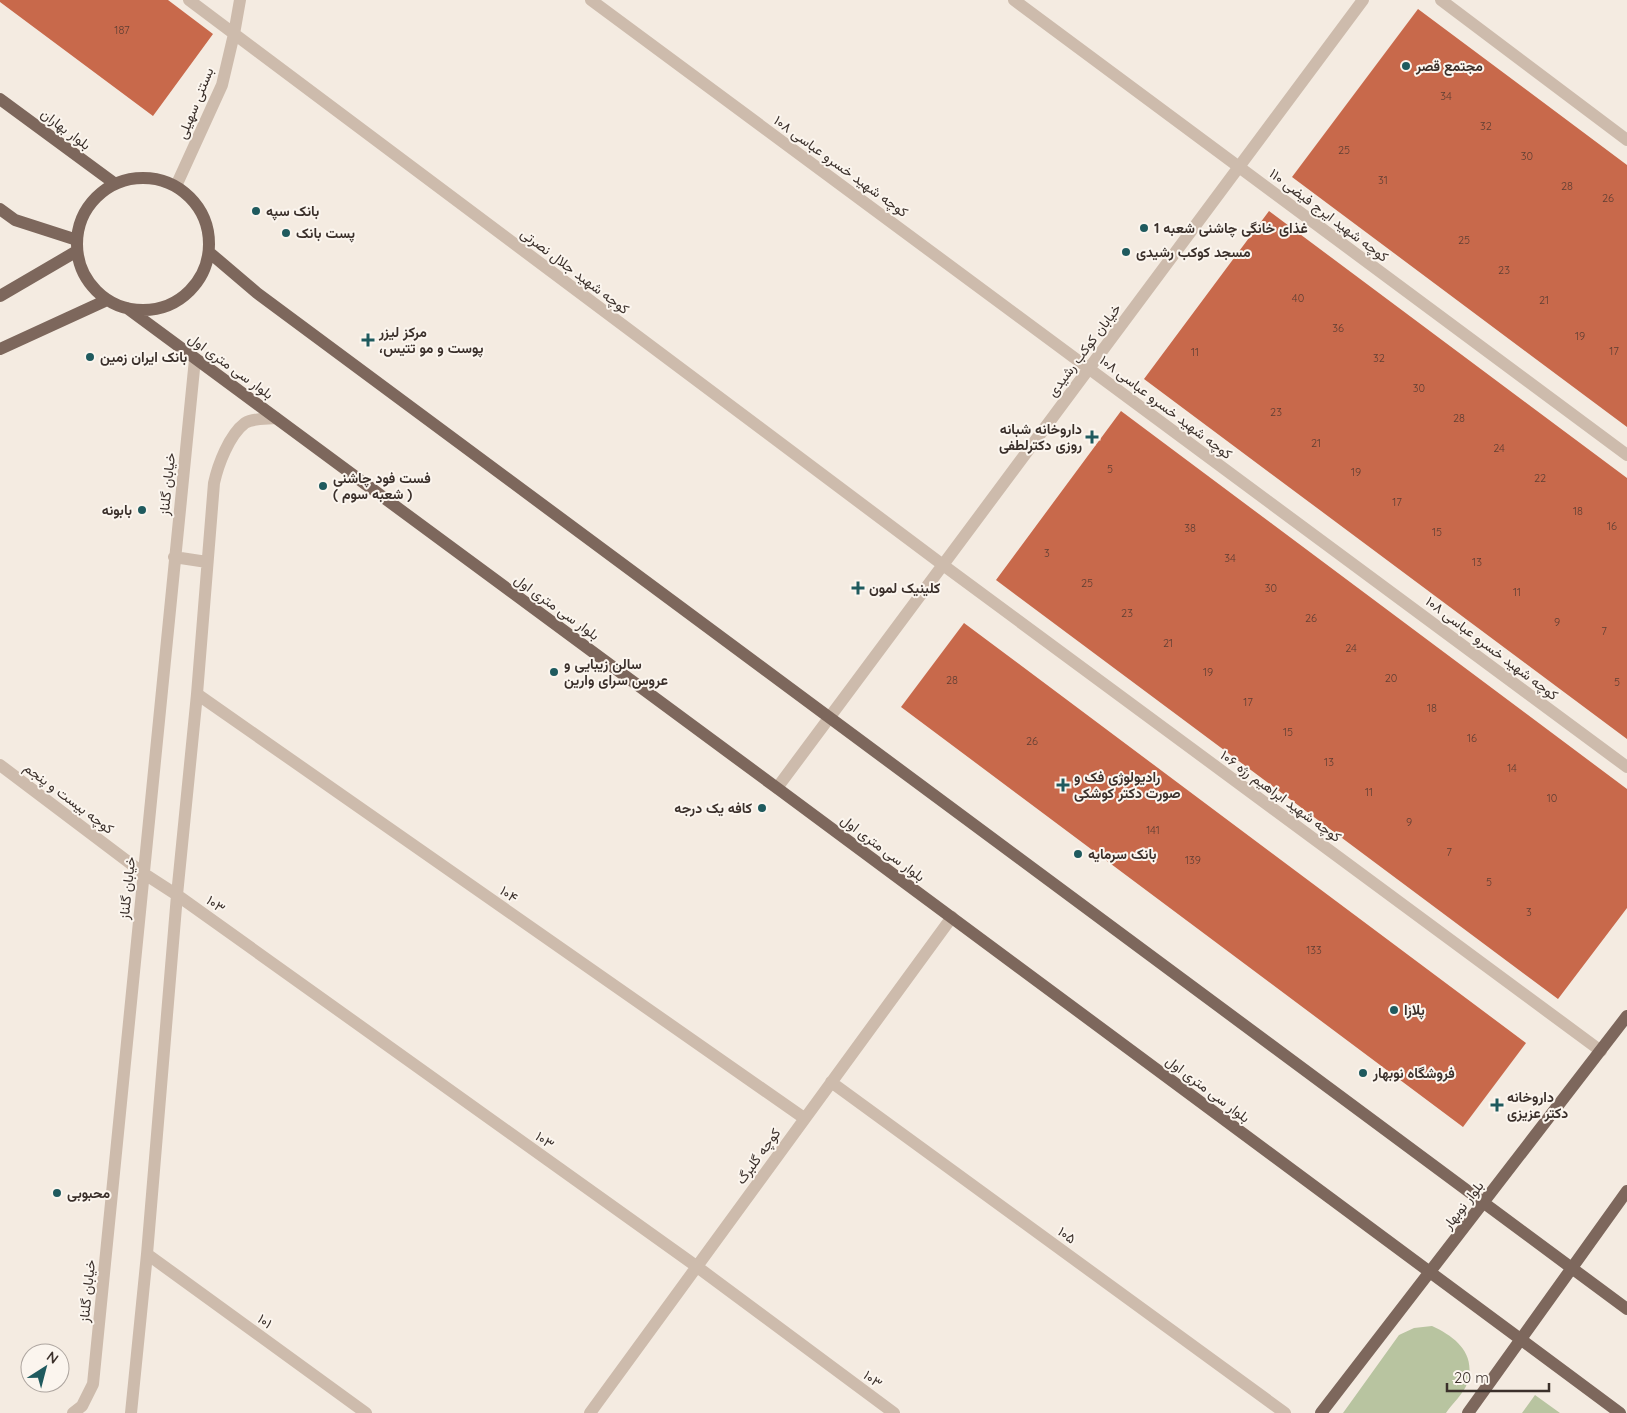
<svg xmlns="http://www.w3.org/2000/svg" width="1627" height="1413" viewBox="0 0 1627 1413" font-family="Quicksand,Vazirmatn,sans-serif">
<rect width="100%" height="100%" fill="#f4ebe1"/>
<path fill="#b8c4a0" d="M1432 1326C1456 1337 1477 1354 1467 1384 1463 1394 1452 1404 1446 1413H1343L1399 1335 1414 1328Z
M1535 1395 1560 1413H1522Z"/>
<path fill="#c8694b" d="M0 0H168L213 34 153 116 0 2Z
M1418 9 1627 165V427L1292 177Z
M1269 211 1627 478V739L1144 379Z
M1121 411 1627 789V908L1558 999 996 580Z
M964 623 1526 1043 1463 1127 901 707Z"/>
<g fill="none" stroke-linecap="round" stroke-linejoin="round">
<path stroke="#cdbbac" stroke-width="12" d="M189 0 943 565 1601 1051
M591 0 1627 767
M1014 0 1627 455
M1441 0 1627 140
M176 186 222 85 234 34 240 0
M174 557 207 562
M197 694 804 1118
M0 765 143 873 177 895 696 1266 894 1413
M777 788 1363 0
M831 1082 1285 1413
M147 1254 366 1413
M73 1413 82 1406 93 1384 195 359
M131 1413 147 1254 177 895 197 694 214 483C218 465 229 435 245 423 253 418 267 419 276 418
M590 1413 952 917"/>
<path stroke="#7d675c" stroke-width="12" d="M0 99 114 183
M77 244a66 66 0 1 1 132 0a66 66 0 1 1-132 0Z
M0 209 15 220 77 240
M210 253 257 293 1627 1309
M0 296 77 251
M127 308 777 788 1620 1413
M0 349 107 300
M1321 1413 1627 1016
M1468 1413 1627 1191"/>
</g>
<g fill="#1f5a5e" stroke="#fbf5ee" stroke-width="2">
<circle cx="1406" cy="66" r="5"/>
<circle cx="256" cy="211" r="5"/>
<circle cx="1144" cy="228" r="5"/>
<circle cx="286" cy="233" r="5"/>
<circle cx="1126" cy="252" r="5"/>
<path d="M365.5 332.5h5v5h5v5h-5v5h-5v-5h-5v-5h5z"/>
<circle cx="90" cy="357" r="5"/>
<path d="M1089.5 429.5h5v5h5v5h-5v5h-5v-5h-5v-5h5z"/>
<circle cx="323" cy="486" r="5"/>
<circle cx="142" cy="510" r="5"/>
<path d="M855.5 580.5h5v5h5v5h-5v5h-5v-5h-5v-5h5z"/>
<circle cx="554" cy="672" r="5"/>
<path d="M1060.5 777.5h5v5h5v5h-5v5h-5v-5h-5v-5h5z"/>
<circle cx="762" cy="808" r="5"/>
<circle cx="1078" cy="854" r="5"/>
<circle cx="1394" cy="1010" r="5"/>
<circle cx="1363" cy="1073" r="5"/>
<path d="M1494.5 1097.5h5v5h5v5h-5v5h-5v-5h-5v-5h5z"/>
<circle cx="57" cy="1193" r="5"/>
</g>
<g text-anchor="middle" stroke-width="4" stroke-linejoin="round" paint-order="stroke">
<g font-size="11" fill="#5e3e33">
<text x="122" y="34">187</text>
<text x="1446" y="100">34</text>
<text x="1486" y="130">32</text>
<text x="1344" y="154">25</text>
<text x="1527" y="160">30</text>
<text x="1383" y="184">31</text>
<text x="1567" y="190">28</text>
<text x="1608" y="202">26</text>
<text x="1464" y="244">25</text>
<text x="1504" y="274">23</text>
<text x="1298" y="302">40</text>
<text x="1544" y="304">21</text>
<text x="1338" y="332">36</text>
<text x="1580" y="340">19</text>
<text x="1614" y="355">17</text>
<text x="1195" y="356">11</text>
<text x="1379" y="362">32</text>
<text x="1419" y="392">30</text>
<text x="1276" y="416">23</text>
<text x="1459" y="422">28</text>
<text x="1316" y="447">21</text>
<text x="1499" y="452">24</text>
<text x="1110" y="473">5</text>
<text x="1356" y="476">19</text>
<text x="1540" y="482">22</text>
<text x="1397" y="506">17</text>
<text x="1578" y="515">18</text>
<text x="1612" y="530">16</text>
<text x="1190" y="532">38</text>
<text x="1437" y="536">15</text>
<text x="1047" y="557">3</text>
<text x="1230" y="562">34</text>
<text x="1477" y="566">13</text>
<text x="1087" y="587">25</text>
<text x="1271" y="592">30</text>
<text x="1517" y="596">11</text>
<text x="1127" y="617">23</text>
<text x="1311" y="622">26</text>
<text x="1557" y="626">9</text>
<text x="1604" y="635">7</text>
<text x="1168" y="647">21</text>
<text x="1351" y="652">24</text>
<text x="1208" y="676">19</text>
<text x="1391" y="682">20</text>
<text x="952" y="684">28</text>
<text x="1617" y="686">5</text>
<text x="1248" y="706">17</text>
<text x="1432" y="712">18</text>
<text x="1288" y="736">15</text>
<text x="1472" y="742">16</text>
<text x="1032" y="745">26</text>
<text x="1329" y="766">13</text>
<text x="1512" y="772">14</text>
<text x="1369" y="796">11</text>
<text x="1552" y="802">10</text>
<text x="1409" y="826">9</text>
<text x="1153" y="834">141</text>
<text x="1449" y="856">7</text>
<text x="1193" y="864">139</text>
<text x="1489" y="886">5</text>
<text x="1529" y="916">3</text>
<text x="1314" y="954">133</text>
</g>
<g font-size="14" font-weight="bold" fill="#3b302b" stroke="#fbf5ee" text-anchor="start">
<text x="1416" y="71">مجتمع قصر</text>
<text x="266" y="216">بانک سپه</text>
<text x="1154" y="233">غذای خانگی چاشنی شعبه 1</text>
<text x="296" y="238">پست بانک</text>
<text x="1136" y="257">مسجد کوکب رشیدی</text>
<text x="379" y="337">مرکز لیزر<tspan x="379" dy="16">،پوست و مو تتیس</tspan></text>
<text x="100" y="362">بانک ایران زمین</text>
<text x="1082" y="434" text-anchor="end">داروخانه شبانه<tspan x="1082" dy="16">روزی دکترلطفی</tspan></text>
<text x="333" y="483">فست فود چاشنی<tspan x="333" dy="16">( شعبه سوم )</tspan></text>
<text x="132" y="515" text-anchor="end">بابونه</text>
<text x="869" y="593">کلینیک لمون</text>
<text x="564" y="669">سالن زیبایی‌ و<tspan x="564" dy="16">عروس سرای وارین</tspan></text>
<text x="1074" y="782">رادیولوژی فک و<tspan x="1074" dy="16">صورت دکتر کوشکی</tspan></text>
<text x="752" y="813" text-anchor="end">کافه یک درجه</text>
<text x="1088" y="859">بانک سرمایه</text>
<text x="1404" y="1015">پلازا</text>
<text x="1373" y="1078">فروشگاه نوبهار</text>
<text x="1507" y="1102">داروخانه<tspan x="1507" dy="16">دکتر عزیزی</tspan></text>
<text x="67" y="1198">محبوبی</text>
</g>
<g font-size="14" fill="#3b302b" stroke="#fbf5ee">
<text transform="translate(195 103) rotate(-68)" y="5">بستنی سهیلی</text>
<text transform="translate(66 129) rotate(37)" y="5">بلوار بهاران</text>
<text transform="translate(841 166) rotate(36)" y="5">کوچه شهید خسرو عباسی ۱۰۸</text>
<text transform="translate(1329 215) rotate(37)" y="5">کوچه شهید ایرج فیضی ۱۱۰</text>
<text transform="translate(575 271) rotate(37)" y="5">کوچه شهید جلال نصرتی</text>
<text transform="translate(1084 350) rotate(-53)" y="5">خیابان کوکب رشیدی</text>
<text transform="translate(231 366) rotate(36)" y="5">بلوار سی متری اول</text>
<text transform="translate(1166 407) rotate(37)" y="5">کوچه شهید خسرو عباسی ۱۰۸</text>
<text transform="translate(167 484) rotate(-84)" y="5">خیابان گلناز</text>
<text transform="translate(557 607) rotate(36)" y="5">بلوار سی متری اول</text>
<text transform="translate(1492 648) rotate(37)" y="5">کوچه شهید خسرو عباسی ۱۰۸</text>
<text transform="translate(1281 796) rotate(36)" y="5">کوچه شهید ابراهیم رژه ۱۰۶</text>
<text transform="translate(69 798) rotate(37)" y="5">کوچه بیست و پنجم</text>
<text transform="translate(883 848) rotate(37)" y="5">بلوار سی متری اول</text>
<text transform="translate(127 888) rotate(-84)" y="5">خیابان گلناز</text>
<text transform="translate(509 894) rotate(35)" y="5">۱۰۴</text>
<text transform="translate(216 904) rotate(36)" y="5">۱۰۳</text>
<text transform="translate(1208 1089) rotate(37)" y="5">بلوار سی متری اول</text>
<text transform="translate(545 1140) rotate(36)" y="5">۱۰۳</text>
<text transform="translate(758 1156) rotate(-54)" y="5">کوچه گلبرگ</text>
<text transform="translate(1463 1205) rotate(-52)" y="5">بلوار نوبهار</text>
<text transform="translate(1067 1235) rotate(36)" y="5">۱۰۵</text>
<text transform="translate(87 1291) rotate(-84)" y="5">خیابان گلناز</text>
<text transform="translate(265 1321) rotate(36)" y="5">۱۰۱</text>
<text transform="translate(873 1379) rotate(37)" y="5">۱۰۳</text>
</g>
</g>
<g transform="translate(45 1368) rotate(36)"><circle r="24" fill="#fbf5ee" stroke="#aea6a0"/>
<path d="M0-4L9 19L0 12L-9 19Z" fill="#1f5a5e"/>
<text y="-8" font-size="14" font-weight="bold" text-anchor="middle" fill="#3b302b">N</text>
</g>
<path d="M1447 1383v8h102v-8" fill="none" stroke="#3b302b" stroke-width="2.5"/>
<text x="1454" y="1383" font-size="15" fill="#3b302b" stroke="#fbf5ee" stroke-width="4" paint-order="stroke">20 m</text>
</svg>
